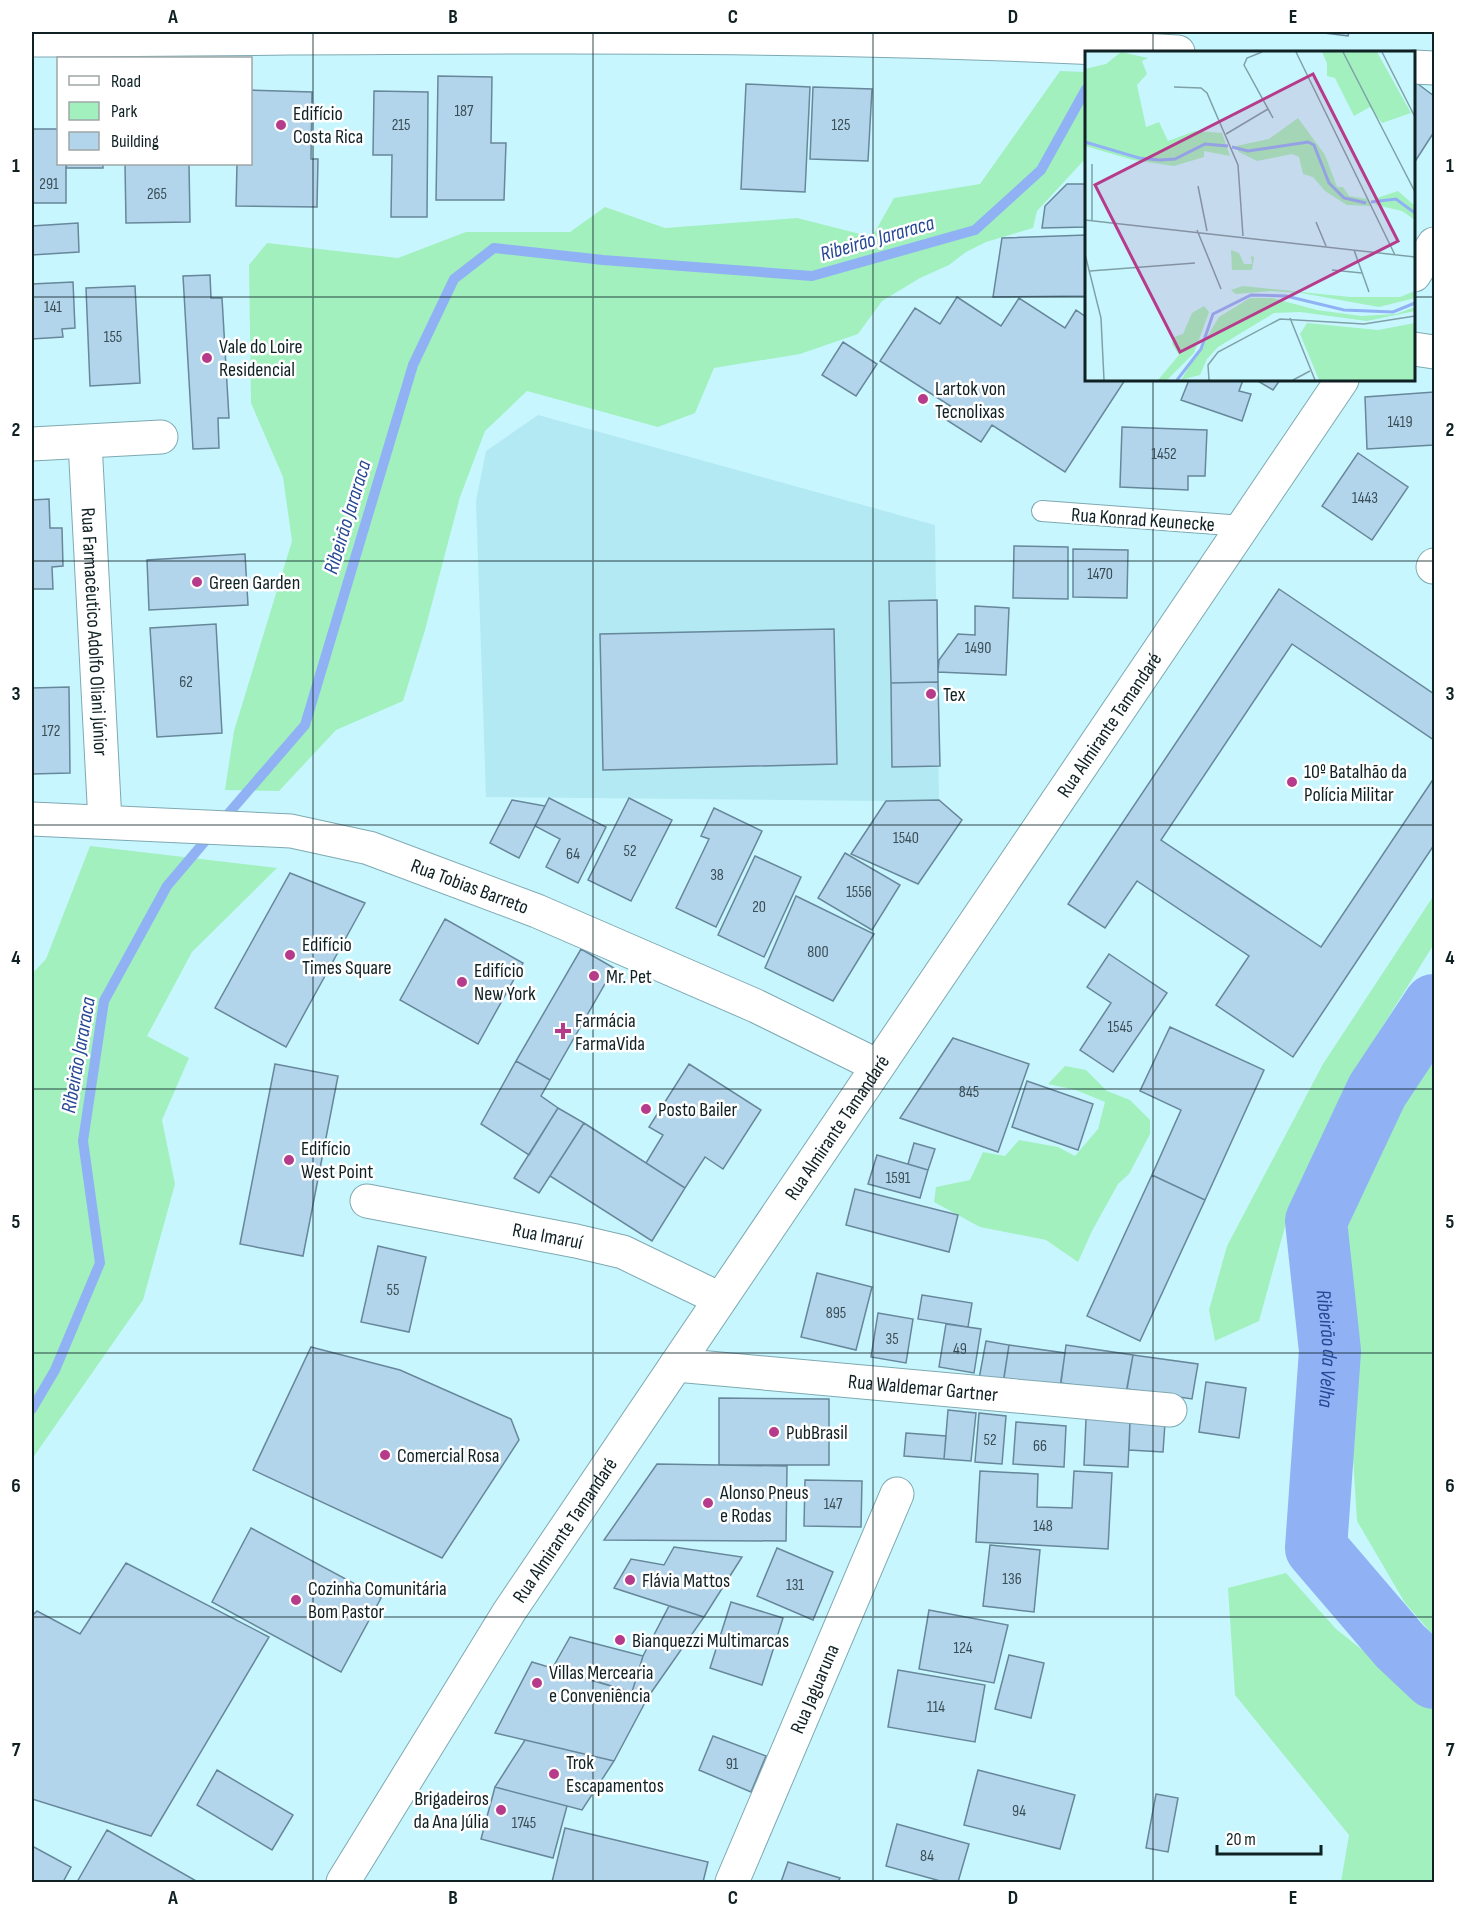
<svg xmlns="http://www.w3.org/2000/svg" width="1466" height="1914" viewBox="0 0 1466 1914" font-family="'Sofia Sans Condensed',sans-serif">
<rect width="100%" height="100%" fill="#c8f6fe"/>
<path fill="#b2e9f3" d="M538 415 935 525 939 800 886 801 486 797 476 501 486 451Z"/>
<path fill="#a1f0be" d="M1060 71 1086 72V158L1037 211 1033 228 986 242 966 252 949 265 920 278 882 301 858 334 800 354 714 368 695 413 658 427 527 391 485 431 460 497 425 630 403 701 336 730 279 791 225 790 234 731 292 541 283 477 251 403 249 265 267 243 398 258 466 232H570L605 207 665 228 797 218 872 237 894 198 980 184Z
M90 846 277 868 192 952 147 1036 189 1058 162 1120 175 1184 143 1300 32 1459V974L46 959Z
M1434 895V944L1361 1061 1289 1212 1259 1321 1215 1341 1209 1310 1227 1246 1323 1064Z
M1434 1063V1636L1405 1603 1357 1521 1339 1234 1411 1084Z
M1065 1066 1086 1070 1107 1091 1130 1100 1150 1120V1134L1129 1174 1118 1184 1092 1231 1078 1262 1046 1240 980 1227 934 1202 936 1187 970 1180 983 1152 1005 1156 1019 1140 1058 1147 1075 1156 1098 1129 1105 1102 1076 1090 1048 1084Z
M1286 1573 1336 1629 1434 1707V1882H1341L1349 1835 1235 1695 1228 1588Z"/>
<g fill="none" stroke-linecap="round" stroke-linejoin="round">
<path stroke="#90b2f5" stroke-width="10" d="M222 821 305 725 413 365 454 279 494 248 603 260 812 276 975 230 1041 170 1086 89
M32 1409 55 1370 100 1263 83 1141 104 1001 167 886 212 833"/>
<path stroke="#90b2f5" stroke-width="62" id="s1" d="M1434 1005 1377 1091 1316 1221 1330 1351 1316 1548 1400 1646 1434 1678"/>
</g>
<path fill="#b3d5eb" stroke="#67879b" stroke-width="1.5" d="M1316 32H1349L1348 36Z
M438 76 492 77 491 143H506L504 200H436Z
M1414 81 1434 96V132L1416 160 1414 159Z
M746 84 810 87 805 192 741 189Z
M813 87 872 89 868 161 810 159Z
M250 90 312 92 311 159H318L317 207 236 206 237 164H250Z
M374 91 428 92 427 217H391L392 155H373Z
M32 129H58V164H66V203H32Z
M67 164H103V168H66Z
M125 164H189L190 222 126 223Z
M1067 184H1086V227L1042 228 1045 206Z
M78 223 79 252 32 255V226Z
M1086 235V296L993 297 1002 238Z
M210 275 211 298H222L229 418H218L219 448 193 449 183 276Z
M73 282 75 328 62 329 63 337 32 339V284Z
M135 286 140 383 90 386 86 288Z
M957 297 1001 326 1019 298 1065 328 1076 310 1086 317V380H1125L1065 472 992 425 981 442 945 419 952 407 880 361 915 308 940 324Z
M843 342 877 364 856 396 822 375Z
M1189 380H1243L1239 391 1251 394 1242 421 1181 400Z
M1256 380H1280L1273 390Z
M1434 392V445L1367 449 1365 397Z
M1122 427 1207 430 1205 476H1188V490L1120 487Z
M1358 453 1408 487 1372 540 1322 506Z
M49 499 50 528H62L63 566 52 567 53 589H32V500Z
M1014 546 1068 547V599L1013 598Z
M1073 549 1128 550 1127 598 1073 597Z
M245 554 248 605 149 610 147 560Z
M1279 589 1434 694V740L1292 644 1161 840 1321 947 1434 778V845L1293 1057 1216 1005 1249 956 1137 881 1105 928 1068 904Z
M937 600 938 682 891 683 889 601Z
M975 606 1009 608 1006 675 938 672 939 660 958 634 975 635Z
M216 624 222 733 157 737 150 628Z
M834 629 837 764 603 770 600 634Z
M938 682 940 766 892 767 891 683Z
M69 687 70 773 32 774V688Z
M549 798 606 827 578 883 546 867 560 839 535 826Z
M629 798 672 820 631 901 588 880Z
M512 800 545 806 519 858 490 843Z
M939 800 962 820 918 884 851 854 886 801Z
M714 808 762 831 716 927 676 908 709 839 701 836Z
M845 853 900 885 872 930 818 898Z
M755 856 801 877 764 957 718 935Z
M290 873 365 903 286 1047 215 1008Z
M796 896 874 934 833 1001 765 968Z
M445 919 523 963 478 1044 400 1000Z
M581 949 614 968 550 1080 516 1061Z
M1109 954 1167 993 1113 1072 1080 1050 1111 1003 1087 987Z
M1170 1027 1264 1070 1205 1200 1152 1175 1181 1110 1140 1091Z
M953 1038 1029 1064 998 1152 900 1118Z
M516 1061 550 1080 541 1096 558 1108 529 1155 481 1124Z
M275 1064 338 1076 303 1256 240 1244Z
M689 1064 761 1110 723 1169 705 1157 685 1188 646 1163 663 1135 649 1127Z
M1027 1081 1093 1104 1078 1150 1012 1127Z
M558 1108 584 1123 539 1193 514 1178Z
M584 1123 685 1188 652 1241 550 1176Z
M914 1143 935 1149 928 1170 908 1164Z
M877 1155 928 1170 920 1198 868 1184Z
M1152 1175 1205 1200 1140 1341 1087 1316Z
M855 1189 958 1215 949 1252 846 1225Z
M378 1246 426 1257 409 1332 361 1322Z
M817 1273 872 1287 856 1350 801 1337Z
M922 1295 972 1303 968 1327 918 1319Z
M878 1313 913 1319 906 1363 871 1357Z
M946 1324 981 1329 974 1373 939 1367Z
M986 1341 1009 1345 1003 1383 979 1379Z
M1009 1345 1065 1353 1060 1387 1004 1378Z
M1066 1345 1133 1355 1126 1393 1061 1383Z
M311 1347 400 1370 511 1419 519 1440 442 1558 253 1470Z
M1133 1355 1198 1364 1192 1399 1127 1389Z
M1206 1382 1246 1388 1239 1438 1199 1432Z
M719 1398 829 1399V1465H719Z
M948 1410 976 1413 971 1461 944 1459Z
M979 1413 1006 1416 1002 1464 975 1462Z
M1086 1419 1130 1421 1128 1467 1084 1465Z
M1130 1421 1165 1423 1163 1452 1129 1450Z
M1016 1422 1066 1426 1064 1467 1013 1464Z
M906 1433 946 1436 944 1459 904 1456Z
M657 1464 787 1466 786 1541 604 1540Z
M980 1471 1038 1474 1037 1507 1072 1508 1074 1471 1112 1473 1108 1549 976 1542Z
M805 1480 862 1481 861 1527 804 1526Z
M251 1528 381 1598 341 1672 212 1602Z
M990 1545 1040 1550 1034 1612 983 1606Z
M674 1547 742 1557 704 1617 614 1588 631 1559 664 1565Z
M777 1548 833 1572 813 1620 757 1596Z
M126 1563 269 1637 151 1836 32 1799V1616L37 1611 80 1634Z
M731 1602 783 1618 762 1685 710 1668Z
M669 1606 704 1617 648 1697 632 1692 643 1656Z
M929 1610 1008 1625 994 1683 919 1669Z
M570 1637 643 1656 632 1692 552 1669Z
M1009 1655 1044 1663 1031 1718 995 1709Z
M532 1662 648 1697 614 1761 495 1733Z
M898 1670 985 1685 975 1742 888 1727Z
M713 1736 766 1756 751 1792 699 1770Z
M525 1740 614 1761 582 1810 495 1787Z
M217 1770 293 1815 272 1850 197 1805Z
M978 1770 1075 1795 1060 1849 964 1825Z
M495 1787 567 1806 553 1858 481 1839Z
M1156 1794 1178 1798 1168 1852 1146 1848Z
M897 1824 969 1844 958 1882H944L886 1866Z
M565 1828 708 1862 703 1882H552Z
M107 1830 198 1882H77Z
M32 1846 71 1867 63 1882H32Z
M788 1862 840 1878 838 1882H781Z"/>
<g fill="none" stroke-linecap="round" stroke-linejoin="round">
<defs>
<path id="lane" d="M1042 511 1243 526"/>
<g id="street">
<path d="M32 40C414 38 796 30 1178 52"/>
<path d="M1414 67 1434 68"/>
<path d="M1414 349 1434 352"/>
<path id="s2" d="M85 442 105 822"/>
<path d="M32 444 161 437"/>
<path d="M1433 567 1434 565"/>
<path id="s3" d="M32 819 291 831 369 848 537 911 756 1006 878 1066"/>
<path id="s4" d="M367 1201 576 1241 623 1252 720 1299"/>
<path id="s5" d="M676 1365 1170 1410"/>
<path id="s6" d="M732 1882 897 1494"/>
</g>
<g id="secondary">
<path d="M1414 275 1434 244"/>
<path id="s7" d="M343 1882 509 1612 1342 380"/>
</g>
</defs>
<use href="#lane" stroke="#7ea9b1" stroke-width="22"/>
<use href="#street" stroke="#7ea9b1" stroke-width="35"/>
<use href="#secondary" stroke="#7ea9b1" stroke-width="35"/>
<use href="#lane" stroke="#fff" stroke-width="20"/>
<use href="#street" stroke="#fff" stroke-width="33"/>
<use href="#secondary" stroke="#fff" stroke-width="33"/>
</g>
<path fill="none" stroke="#102124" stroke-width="1.5" stroke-opacity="0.55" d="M313 32V1882M593 32V1882M873 32V1882M1153 32V52M32 297H1086M1414 297H1434M1153 380V1882M32 561H1434M32 825H1434M32 1089H1434M32 1353H1434M32 1617H1434"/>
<g fill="#b73b8b" stroke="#fff" stroke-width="2">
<circle cx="281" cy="125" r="6"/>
<circle cx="207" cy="358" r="6"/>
<circle cx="923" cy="399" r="6"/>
<circle cx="197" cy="582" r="6"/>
<circle cx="931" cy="694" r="6"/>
<circle cx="1292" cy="782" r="6"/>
<circle cx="290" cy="955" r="6"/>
<circle cx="594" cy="976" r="6"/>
<circle cx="462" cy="982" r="6"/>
<path d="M560 1022h6v6h6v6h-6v6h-6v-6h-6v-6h6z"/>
<circle cx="646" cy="1109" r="6"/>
<circle cx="289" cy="1160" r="6"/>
<circle cx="774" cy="1432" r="6"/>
<circle cx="385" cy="1455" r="6"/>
<circle cx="708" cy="1503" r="6"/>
<circle cx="630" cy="1580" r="6"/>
<circle cx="296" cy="1600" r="6"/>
<circle cx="620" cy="1640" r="6"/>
<circle cx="537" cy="1683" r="6"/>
<circle cx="554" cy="1774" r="6"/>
<circle cx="501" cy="1810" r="6"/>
</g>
<g text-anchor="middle" stroke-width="5" stroke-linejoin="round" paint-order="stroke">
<g font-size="16" fill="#394e56">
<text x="464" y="116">187</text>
<text x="401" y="130">215</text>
<text x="841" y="130">125</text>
<text x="49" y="189">291</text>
<text x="157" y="199">265</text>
<text x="53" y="312">141</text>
<text x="113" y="342">155</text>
<text x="1400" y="427">1419</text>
<text x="1164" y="459">1452</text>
<text x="1365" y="503">1443</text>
<text x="1100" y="579">1470</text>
<text x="978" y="653">1490</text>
<text x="186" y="687">62</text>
<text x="51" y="736">172</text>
<text x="906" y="843">1540</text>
<text x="630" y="856">52</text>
<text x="573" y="859">64</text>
<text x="717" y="880">38</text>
<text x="859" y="897">1556</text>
<text x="759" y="912">20</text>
<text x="818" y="957">800</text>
<text x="1120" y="1032">1545</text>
<text x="969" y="1097">845</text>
<text x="898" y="1183">1591</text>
<text x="393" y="1295">55</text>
<text x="836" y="1318">895</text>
<text x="892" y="1344">35</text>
<text x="960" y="1354">49</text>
<text x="990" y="1445">52</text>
<text x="1040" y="1451">66</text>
<text x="833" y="1509">147</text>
<text x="1043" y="1531">148</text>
<text x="1012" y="1584">136</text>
<text x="795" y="1590">131</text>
<text x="963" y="1653">124</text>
<text x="936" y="1712">114</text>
<text x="732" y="1769">91</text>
<text x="1019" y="1816">94</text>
<text x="524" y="1828">1745</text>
<text x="927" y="1861">84</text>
</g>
<g font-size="20" fill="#102124" stroke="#fff" text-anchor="start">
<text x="293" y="120">Edifício<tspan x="293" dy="23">Costa Rica</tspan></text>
<text x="219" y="353">Vale do Loire<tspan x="219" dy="23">Residencial</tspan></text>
<text x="935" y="395">Lartok von<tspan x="935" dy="23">Tecnolixas</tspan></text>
<text x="209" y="589">Green Garden</text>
<text x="943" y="701">Tex</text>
<text x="1304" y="778">10º Batalhão da<tspan x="1304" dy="23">Polícia Militar</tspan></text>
<text x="302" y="951">Edifício<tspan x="302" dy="23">Times Square</tspan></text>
<text x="474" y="977">Edifício<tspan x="474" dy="23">New York</tspan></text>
<text x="606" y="983">Mr. Pet</text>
<text x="575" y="1027">Farmácia<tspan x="575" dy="23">FarmaVida</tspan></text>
<text x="658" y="1116">Posto Bailer</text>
<text x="301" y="1155">Edifício<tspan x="301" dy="23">West Point</tspan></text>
<text x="786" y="1439">PubBrasil</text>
<text x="397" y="1462">Comercial Rosa</text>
<text x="720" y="1499">Alonso Pneus<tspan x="720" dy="23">e Rodas</tspan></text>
<text x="642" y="1587">Flávia Mattos</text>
<text x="308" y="1595">Cozinha Comunitária<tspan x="308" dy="23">Bom Pastor</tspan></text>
<text x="632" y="1647">Bianquezzi Multimarcas</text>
<text x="549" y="1679">Villas Mercearia<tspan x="549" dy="23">e Conveniência</tspan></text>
<text x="566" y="1769">Trok<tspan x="566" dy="23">Escapamentos</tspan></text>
<text x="489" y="1805" text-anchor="end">Brigadeiros<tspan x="489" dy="23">da Ana Júlia</tspan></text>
</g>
<g font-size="20" fill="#102124" stroke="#fff">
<text transform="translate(1143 519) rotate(4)" y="7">Rua Konrad Keunecke</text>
<text dy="7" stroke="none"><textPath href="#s2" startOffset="190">Rua Farmacêutico Adolfo Oliani Júnior</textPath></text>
<text dy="7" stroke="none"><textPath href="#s7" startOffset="1388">Rua Almirante Tamandaré</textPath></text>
<text dy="7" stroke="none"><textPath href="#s3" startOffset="447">Rua Tobias Barreto</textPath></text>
<text dy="7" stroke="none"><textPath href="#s7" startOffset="902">Rua Almirante Tamandaré</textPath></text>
<text dy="7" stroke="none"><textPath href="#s4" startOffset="184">Rua Imaruí</textPath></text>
<text dy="7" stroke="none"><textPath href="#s5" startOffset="248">Rua Waldemar Gartner</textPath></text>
<text dy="7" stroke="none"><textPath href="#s7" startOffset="416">Rua Almirante Tamandaré</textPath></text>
<text dy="7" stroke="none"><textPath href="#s6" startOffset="210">Rua Jaguaruna</textPath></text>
</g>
<g font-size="21" font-style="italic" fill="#264895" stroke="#fff">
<text transform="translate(877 238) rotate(-16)" y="7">Ribeirão Jararaca</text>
<text transform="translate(347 517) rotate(-73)" y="7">Ribeirão Jararaca</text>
<text transform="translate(78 1055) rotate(-80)" y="7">Ribeirão Jararaca</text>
<text dy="7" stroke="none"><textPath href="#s1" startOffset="375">Ribeirão da Velha</textPath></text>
</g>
</g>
<g transform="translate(1085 51)">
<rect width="330" height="330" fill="#c8f6fe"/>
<path d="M36 1 63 7 57 10 62 23 52 34 61 76 74 71 83 90 110 80 137 82 145 105 119 100V106L89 115 48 109 0 95V18L21 13ZM237 1H292L326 62 297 72 285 56 269 65 250 27 242 25V12ZM213 67 240 104 252 136H258L264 145 282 148 285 155 262 154 240 140 228 126 218 123 214 106 207 103 172 110 154 101 151 95 184 88ZM313 140 330 155V169L317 160 291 154 289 148ZM146 199 154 202 159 213H167L166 205 169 206 167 219H147ZM158 235 265 246H315L330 240V247L294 256 216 242 186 240 151 243 146 239ZM165 247H187L232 259 276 265 311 263 330 256V260L282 270 215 261 189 262 133 296 122 308 115 324 96 329 134 266ZM119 255 124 261 109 302 82 329H73L94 304 87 293 89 286 98 283 107 262ZM222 272 293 279 330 272V329H234L215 283Z" fill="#a1f0be"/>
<path fill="none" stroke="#90b2f5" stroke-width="3" d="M0 91 54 107 75 109 90 108 120 93 143 95M147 96 163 100 223 91 229 94 244 132 259 147 281 152M286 151 311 148 330 162M92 329 116 298 128 263 166 244 201 245 259 259 308 261 330 252"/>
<path fill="none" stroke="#7ea1a7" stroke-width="1.5" d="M177 1 162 7 159 14 188 67M211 1 310 204M258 1 330 141M297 1 330 66M89 36 116 37 122 42 153 114 158 185M141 83 183 58M113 135 122 180M0 169 330 206M7 170V113M231 171 241 195M112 179 136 238M269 199 284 241M0 203 16 267 19 329M247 219 277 222M5 220 110 212M205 267 230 329M124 329 123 314 133 301 195 268 279 273 330 265M208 329 225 320"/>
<path fill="#b73b8b" fill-opacity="0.15" stroke="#b73b8b" stroke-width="3" d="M228 23 313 190 95 301 10 134Z"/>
<rect width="330" height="330" fill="none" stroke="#102124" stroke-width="3"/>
</g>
<rect width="1466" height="1914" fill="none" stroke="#ffffff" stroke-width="66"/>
<rect x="57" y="57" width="195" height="108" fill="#ffffff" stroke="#9fa6a7" stroke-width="1.5"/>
<rect x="69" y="76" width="30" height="9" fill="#ffffff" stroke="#9fa6a7" stroke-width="1.5"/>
<text x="111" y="87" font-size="18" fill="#102124">Road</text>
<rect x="69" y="102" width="30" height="18" fill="#a1f0be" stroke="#9fa6a7" stroke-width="1.5"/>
<text x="111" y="117" font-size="18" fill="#102124">Park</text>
<rect x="69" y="132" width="30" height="18" fill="#b3d5eb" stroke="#9fa6a7" stroke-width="1.5"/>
<text x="111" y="147" font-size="18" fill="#102124">Building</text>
<path d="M1217 1845v9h104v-9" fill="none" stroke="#102124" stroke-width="3"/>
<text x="1226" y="1845" font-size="18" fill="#102124" stroke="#ffffff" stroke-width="4.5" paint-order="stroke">20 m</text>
<rect x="33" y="33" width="1400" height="1848" fill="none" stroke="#102124" stroke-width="2"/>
<g font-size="20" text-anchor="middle" font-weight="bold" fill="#102124">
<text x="173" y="23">A</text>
<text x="453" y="23">B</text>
<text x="733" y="23">C</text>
<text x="1013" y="23">D</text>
<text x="1293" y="23">E</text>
<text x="16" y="172">1</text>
<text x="1450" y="172">1</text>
<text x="16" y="436">2</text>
<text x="1450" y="436">2</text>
<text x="16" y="700">3</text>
<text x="1450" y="700">3</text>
<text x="16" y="964">4</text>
<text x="1450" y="964">4</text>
<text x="16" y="1228">5</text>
<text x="1450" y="1228">5</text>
<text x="16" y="1492">6</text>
<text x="1450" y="1492">6</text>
<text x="16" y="1756">7</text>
<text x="1450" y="1756">7</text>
<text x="173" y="1904">A</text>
<text x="453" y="1904">B</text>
<text x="733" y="1904">C</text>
<text x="1013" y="1904">D</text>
<text x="1293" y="1904">E</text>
</g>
</svg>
